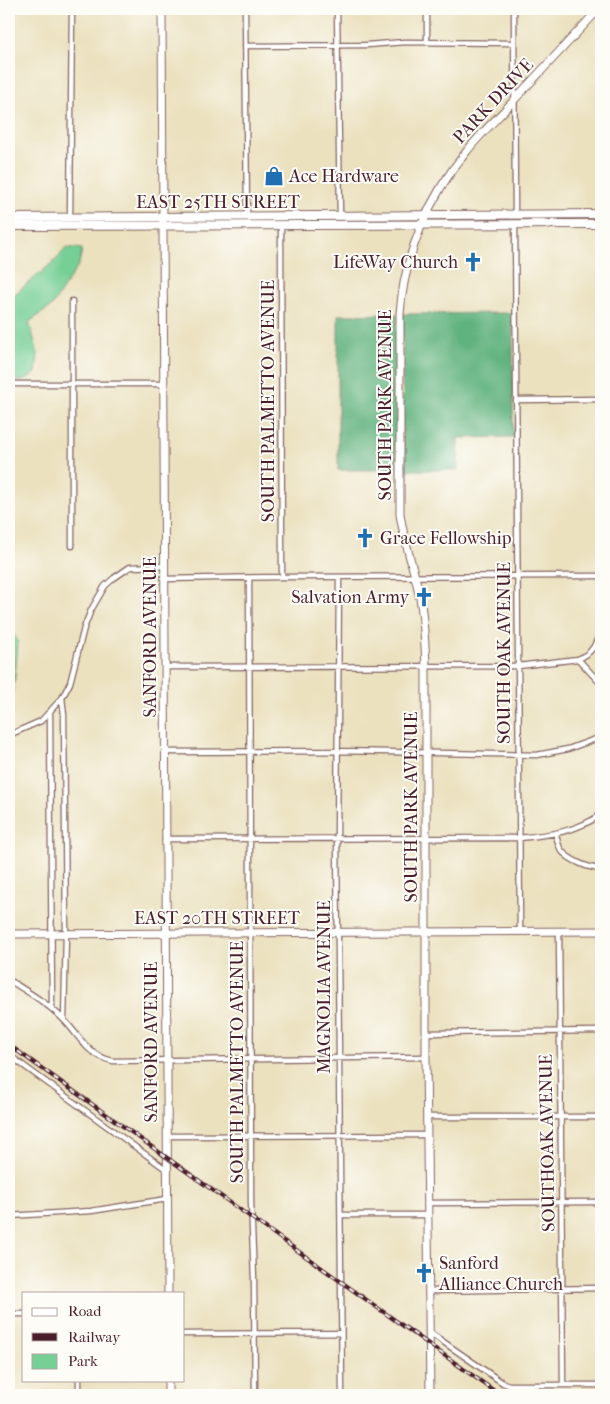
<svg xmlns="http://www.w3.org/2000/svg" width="610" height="1404" viewBox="0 0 610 1404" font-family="'IM FELL French Canon',serif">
<rect width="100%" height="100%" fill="#fdfcf7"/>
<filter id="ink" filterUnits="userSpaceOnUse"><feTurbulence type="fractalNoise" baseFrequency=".02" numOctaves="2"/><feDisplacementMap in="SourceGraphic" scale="10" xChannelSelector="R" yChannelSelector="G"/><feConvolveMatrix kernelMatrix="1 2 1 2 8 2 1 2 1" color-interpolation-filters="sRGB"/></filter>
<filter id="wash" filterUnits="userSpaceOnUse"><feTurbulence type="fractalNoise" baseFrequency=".0096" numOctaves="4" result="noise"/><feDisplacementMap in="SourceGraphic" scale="20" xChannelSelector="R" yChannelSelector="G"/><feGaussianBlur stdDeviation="1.12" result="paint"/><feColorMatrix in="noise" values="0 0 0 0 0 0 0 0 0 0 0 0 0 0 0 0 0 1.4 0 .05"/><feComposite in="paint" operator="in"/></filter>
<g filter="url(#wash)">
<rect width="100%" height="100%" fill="#ebe1bf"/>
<path fill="#76cf95" stroke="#607760" d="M66 247 82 249 79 264 52 306 29 322 38 353 36 373 23 381H13L12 383H9V299L57 259Z
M9 625 18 643 15 677 9 713Z"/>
<path fill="#60b27e" stroke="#556854" d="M513 313V437L458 438V470H402L403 314Z
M397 314 396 470H338V315Z"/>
</g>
<g filter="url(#ink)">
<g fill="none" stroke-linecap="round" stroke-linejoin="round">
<defs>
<path id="street" d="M245 9 247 217
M337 9 340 216
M427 9V42
M514 9 515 215
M245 46 367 45 405 42 514 43
M70 218 72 9
M515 224 520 931
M281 225 282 577
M15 384H164
M516 400 601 399
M72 546V301
M249 578 251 1201 254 1280 255 1395
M339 578 337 838 342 1395
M164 579 282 577 601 576
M578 659 601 684
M165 667 518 666 578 659C593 653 596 644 601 629
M62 698 64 715 66 934 64 1020
M50 712 52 1009
M9 735 41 721 62 698 70 683 84 628 91 610 105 586 114 578 130 567 164 566
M165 752 338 751 537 755 568 749 601 737
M556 834C557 840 558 845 561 850 570 861 588 868 601 869
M165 839 519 838C548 835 578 832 601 814
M559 931 563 1385
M9 980C28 992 47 1003 63 1019 81 1037 86 1055 113 1061L426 1057
M426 1033 601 1031
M9 1055 167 1170
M427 1117H601
M167 1136 427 1135
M428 1203 601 1202
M341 1215H428
M9 1216 91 1211 167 1199
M430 1291 601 1288
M9 1314H24
M429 1332 503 1383 509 1385H601
M184 1334 341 1333
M79 1380V1395
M521 1385V1395"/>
<path id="secondary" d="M162 9 168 1293
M9 934 601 931
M168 1380V1395
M430 1395 426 1057V666C425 641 424 617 419 593 413 566 404 541 400 514V314C404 255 429 196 467 151 482 132 500 116 516 98 544 68 571 39 599 9"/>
<path id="primary" d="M9 218 601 214
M9 226 601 224"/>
</defs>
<use href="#street" stroke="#82635f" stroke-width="7"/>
<use href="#secondary" stroke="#82635f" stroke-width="9"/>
<use href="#primary" stroke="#82635f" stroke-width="10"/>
<use href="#street" stroke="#fff" stroke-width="4.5"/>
<use href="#secondary" stroke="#fff" stroke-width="7"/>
<use href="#primary" stroke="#fff" stroke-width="8"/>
<defs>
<path id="rail" d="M9 1045 500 1395"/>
</defs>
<use href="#rail" stroke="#4a1f2b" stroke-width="4"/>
<use href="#rail" stroke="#fdfcf7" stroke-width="2" stroke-dasharray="5.5" stroke-linecap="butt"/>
</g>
</g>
<defs>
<symbol id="shop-bare" viewBox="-9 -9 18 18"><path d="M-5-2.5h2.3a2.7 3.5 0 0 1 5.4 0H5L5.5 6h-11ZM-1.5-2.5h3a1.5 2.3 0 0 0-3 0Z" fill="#1f6fb2" stroke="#fdfcf7" stroke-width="2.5" paint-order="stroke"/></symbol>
<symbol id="church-bare" viewBox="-9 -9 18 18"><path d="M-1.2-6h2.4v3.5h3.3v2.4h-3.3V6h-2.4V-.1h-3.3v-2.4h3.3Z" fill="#1f6fb2" stroke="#fdfcf7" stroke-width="2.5" paint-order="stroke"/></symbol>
</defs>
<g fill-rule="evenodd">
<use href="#shop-bare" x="260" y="162" width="28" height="28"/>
<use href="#church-bare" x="459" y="248" width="28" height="28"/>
<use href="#church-bare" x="351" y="524" width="28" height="28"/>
<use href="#church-bare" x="410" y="583" width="28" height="28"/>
<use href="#church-bare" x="410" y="1259" width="28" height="28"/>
</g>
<g text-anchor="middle" stroke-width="4" stroke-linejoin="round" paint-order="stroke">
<g font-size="18" fill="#4a1f2b" stroke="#fdfcf7">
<text transform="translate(493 101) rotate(-47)" y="6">PARK DRIVE</text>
<text x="218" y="208">EAST 25TH STREET</text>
<text transform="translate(268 401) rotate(-90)" y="6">SOUTH PALMETTO AVENUE</text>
<text transform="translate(385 405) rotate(-90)" y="6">SOUTH PARK AVENUE</text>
<text transform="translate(150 637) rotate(-90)" y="6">SANFORD AVENUE</text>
<text transform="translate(504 653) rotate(-90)" y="6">SOUTH OAK AVENUE</text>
<text transform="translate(411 807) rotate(-90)" y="6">SOUTH PARK AVENUE</text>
<text x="217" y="924">EAST 20TH STREET</text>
<text transform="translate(324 987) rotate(-90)" y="6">MAGNOLIA AVENUE</text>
<text transform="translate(151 1042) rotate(-90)" y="6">SANFORD AVENUE</text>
<text transform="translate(237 1062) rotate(-90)" y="6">SOUTH PALMETTO AVENUE</text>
<text transform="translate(547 1143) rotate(-91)" y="6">SOUTHOAK AVENUE</text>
</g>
<g font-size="18" fill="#4a1f2b" stroke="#fdfcf7" text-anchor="start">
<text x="289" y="182">Ace Hardware</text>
<text x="458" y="268" text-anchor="end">LifeWay Church</text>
<text x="380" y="544">Grace Fellowship</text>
<text x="409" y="603" text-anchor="end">Salvation Army</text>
<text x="439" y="1269">Sanford<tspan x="439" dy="21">Alliance Church</tspan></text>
</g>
</g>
<rect width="610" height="1404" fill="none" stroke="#fdfcf7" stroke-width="30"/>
<rect x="22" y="1292" width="162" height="90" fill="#fdfcf7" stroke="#b5a4a5"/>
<rect x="32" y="1308" width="25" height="8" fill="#ffffff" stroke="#b5a4a5"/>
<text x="68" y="1316" font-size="15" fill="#4a1f2b">Road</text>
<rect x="32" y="1333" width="25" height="8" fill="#4a1f2b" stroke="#b5a4a5"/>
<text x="68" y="1342" font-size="15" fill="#4a1f2b">Railway</text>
<rect x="32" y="1354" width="25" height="15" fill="#76cf95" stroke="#b5a4a5"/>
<text x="68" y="1366" font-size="15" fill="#4a1f2b">Park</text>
</svg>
